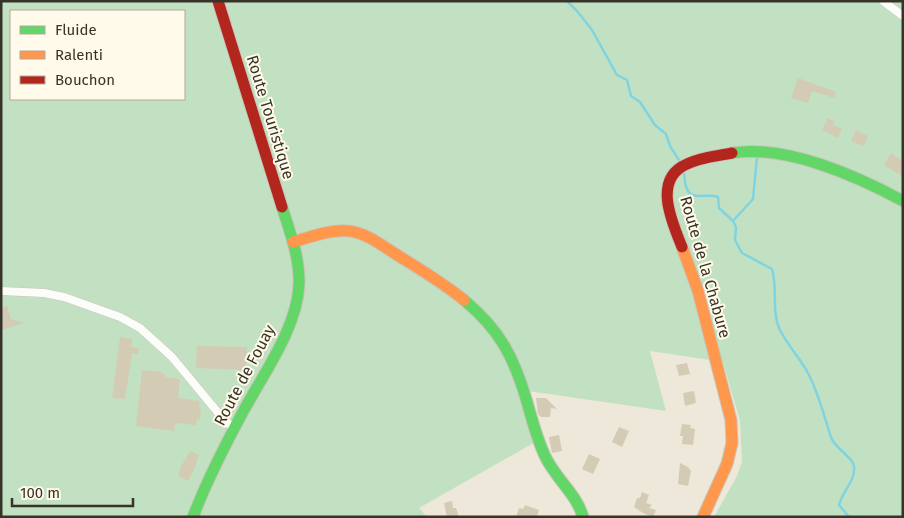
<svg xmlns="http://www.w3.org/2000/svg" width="904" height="518" viewBox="0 0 904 518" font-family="'Fira Sans',sans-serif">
<rect width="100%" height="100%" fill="#ede8d9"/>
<path fill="#c2e1c3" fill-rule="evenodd" d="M1 1H903V517H714L737 476 742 462 740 421 723 362 650 351 666 411 521 390 537 441 419 508 427 517H1ZM11 11H184V99H11Z"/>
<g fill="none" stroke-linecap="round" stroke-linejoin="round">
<path stroke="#81d3df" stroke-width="2.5" d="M567 1 577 11 592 30 617 75 627 80 631 96 640 102 655 125 666 134 670 146 679 160
M683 169C685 175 684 181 686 186 690 203 707 192 718 197L719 208 733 221 736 227 735 240 742 253 772 269C778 289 771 312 780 330 788 346 801 359 809 375 819 395 824 416 831 437 835 449 853 457 854 466 856 480 842 492 839 505L849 517
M733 221 753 199 757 157"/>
</g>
<path fill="#d3cbb4" d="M798 78 836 92 834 98 812 91 808 103 791 98Z
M828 118 835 122 833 125 842 129 838 138 822 130Z
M856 130 868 136 864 146 851 141Z
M891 153 903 161V177L884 165Z
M7 306 11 319 24 323 2 330 1 308Z
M120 337 132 339 131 347 139 348 138 354H132L125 399 112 398Z
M197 346 247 347 246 370 196 368Z
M687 363 690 374 679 376 676 365Z
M142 370 162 372 161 374H165V377L180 379 178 398 200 401 199 407 201 408 200 420 197 419 196 425 175 423 174 431 136 426Z
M694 391 696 403 685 406 683 393Z
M536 398H546L557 409 551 408 550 417H541L538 414Z
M682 424 691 425 690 428 695 429 693 445 682 444 683 436H680Z
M619 427 629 431 622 447 612 442Z
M559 435 562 451 552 453 549 437Z
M190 451 199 455 196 462 197 463 188 481 178 476 181 469 180 468Z
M589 454 600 459 593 474 582 469Z
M680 463 688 467 691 471 688 486 678 484Z
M642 492 649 495 646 503 652 505 649 508 656 510 653 517 643 513 634 507 637 498H640Z
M452 501 453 508H456L459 517H447L444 503Z
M525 505 539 510 537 517H516L519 508 523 509Z"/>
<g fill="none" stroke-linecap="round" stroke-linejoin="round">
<defs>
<path id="street" d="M883 1 903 16
M1 291 44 293 64 297 120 317 140 328 172 357 225 421 234 428"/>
<path id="fast" d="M732 153C785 144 857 176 903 201
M464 300C500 330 514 357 527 402 532 420 537 439 545 456 555 478 576 493 583 517
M193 517C207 480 225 445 244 410 264 373 297 328 299 285 300 258 290 232 282 207"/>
<path id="slow" d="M293 242C311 237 330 229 349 231 366 233 380 244 394 253 418 268 442 282 464 300
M682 247 698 291 731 420 732 443 727 464 703 517"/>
<path id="jam" d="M218 1 282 207
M682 247C672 222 652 179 687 164 701 157 718 156 732 153"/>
</defs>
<use href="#street" stroke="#cac5ba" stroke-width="9"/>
<use href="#fast" stroke="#cac5ba" stroke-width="13"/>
<use href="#slow" stroke="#cac5ba" stroke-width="13"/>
<use href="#jam" stroke="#cac5ba" stroke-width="13"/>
<use href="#street" stroke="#fcfcf9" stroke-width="8"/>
<use href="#fast" stroke="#63d668" stroke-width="11"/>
<use href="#slow" stroke="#ff974d" stroke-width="11"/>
<use href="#jam" stroke="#b3261e" stroke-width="11"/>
</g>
<g text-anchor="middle" stroke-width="4" stroke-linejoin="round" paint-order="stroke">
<g font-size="16" fill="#373329" stroke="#fffae9">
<text transform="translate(271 117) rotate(73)" y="6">Route Touristique</text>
<text transform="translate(706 267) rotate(74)" y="6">Route de la Chabure</text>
<text transform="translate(244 375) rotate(-62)" y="6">Route de Fouay</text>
</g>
</g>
<rect width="904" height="518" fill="none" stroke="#373329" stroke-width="5"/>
<rect x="10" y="10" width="175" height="90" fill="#fffae9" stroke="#afaa9c"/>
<rect x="20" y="26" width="25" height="8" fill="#63d668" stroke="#afaa9c"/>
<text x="55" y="35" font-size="15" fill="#373329">Fluide</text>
<rect x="20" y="51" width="25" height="8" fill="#ff974d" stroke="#afaa9c"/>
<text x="55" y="60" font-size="15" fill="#373329">Ralenti</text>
<rect x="20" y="76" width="25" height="8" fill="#b3261e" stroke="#afaa9c"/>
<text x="55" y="85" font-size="15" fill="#373329">Bouchon</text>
<path d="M12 498v8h121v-8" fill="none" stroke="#373329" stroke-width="2.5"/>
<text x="20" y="498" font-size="15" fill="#373329" stroke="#fffae9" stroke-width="4" paint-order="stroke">100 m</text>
</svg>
